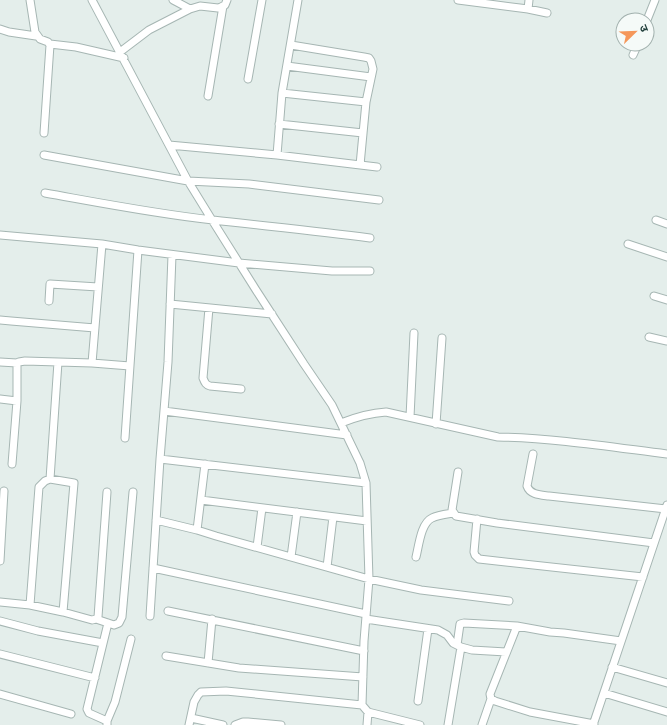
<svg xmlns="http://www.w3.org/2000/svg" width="667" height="725" viewBox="0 0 667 725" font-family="'Alegreya Sans','Noto Sans Devanagari',sans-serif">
<rect width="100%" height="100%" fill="#e4eeeb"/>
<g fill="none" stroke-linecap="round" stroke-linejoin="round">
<defs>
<path id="street" d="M30 0 35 32 40 39 48 42 50 45 44 133
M92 0 188 181 212 220 256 290 304 364 332 405 360 463 366 483 369 579 364 641 362 705 368 712 367 725
M173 0 190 9 200 6 218 8 221 7 225 5 227 0
M458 0 528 9 547 13
M528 9 529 0
M647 20 655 0
M0 29 9 32 36 36
M50 44 76 47 124 58
M291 45 364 57 369 58 371 61 373 69 366 102 360 165
M120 52 149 30 190 9
M633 55 638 44
M287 66 371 77
M248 79 262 0
M282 93 366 102
M208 96 223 6
M279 124 363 133
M169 145 277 155 377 167
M44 155 188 181 249 184 379 200
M277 155 282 93 298 0
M45 193C101 203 157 214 213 220 265 226 318 231 370 238
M656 220 667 224
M0 235 102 244 138 250 239 263 332 271H370
M628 244 667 257
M654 296 667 300
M49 301 50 284 98 287
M170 304 272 314
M209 308 203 378C205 383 206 385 210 386L241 389
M0 320 11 321 95 328
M649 337 667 341
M0 362 17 363
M58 362 50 479 74 483 63 612
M92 363 102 244
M0 399 17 401
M164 411 347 435
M410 417 414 333
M341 423C356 417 370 413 386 412L498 437C554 438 611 447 667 454
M436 424 442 338
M125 438 138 250
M533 454 527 486C530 495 541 495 549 496L666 509
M160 459 366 483
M12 464 17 401V363L19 362 25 361 92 363 130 366
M458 472 452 510 456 516 497 523 654 543
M201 500 367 521
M477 519 474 552 475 555 479 559 643 577
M156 520 197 530 216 536 369 579 421 590 509 601
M197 530 205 464
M257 547 262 508
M291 557 297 512
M416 557C419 545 421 523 432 518 438 515 447 514 453 513
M0 561 4 491
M327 567 333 517
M153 568 366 614
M0 602 30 605 63 612 92 620 96 619 98 617 107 492
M30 605 39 487 45 481 50 479
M168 611 364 651
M150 616 160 459 168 362 172 255
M96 619 114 625 119 623 122 617 133 492
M366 619 438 630 447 635 453 643 461 647 472 650 506 652
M0 621 38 631 103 643
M517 626 490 694 491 699 495 701 530 712 594 724
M457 645 460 624 464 623 517 626 550 632 564 633 621 641
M0 654 95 678
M166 656 239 668 363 677
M208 663 212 619
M612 667 667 683
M604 693 667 712
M0 694 71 714
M418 701 428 629
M368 712 420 725
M191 718 223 725
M107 721 115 702 131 639
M107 725V721L89 713 87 709 108 623
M189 725 194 702 198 695 201 692 226 691 362 705
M235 725 243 722H248L281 725
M448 725 461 647
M482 725 491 699
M593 725 667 505"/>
</defs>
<use href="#street" stroke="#a6b6b3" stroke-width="9"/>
<use href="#street" stroke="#fff" stroke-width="7"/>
</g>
<g transform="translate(635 32) rotate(67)"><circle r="19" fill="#f5faf8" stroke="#a1b0ad"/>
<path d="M0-3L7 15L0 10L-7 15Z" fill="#f5975a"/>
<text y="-6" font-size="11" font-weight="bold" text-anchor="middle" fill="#22403c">उ</text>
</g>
</svg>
